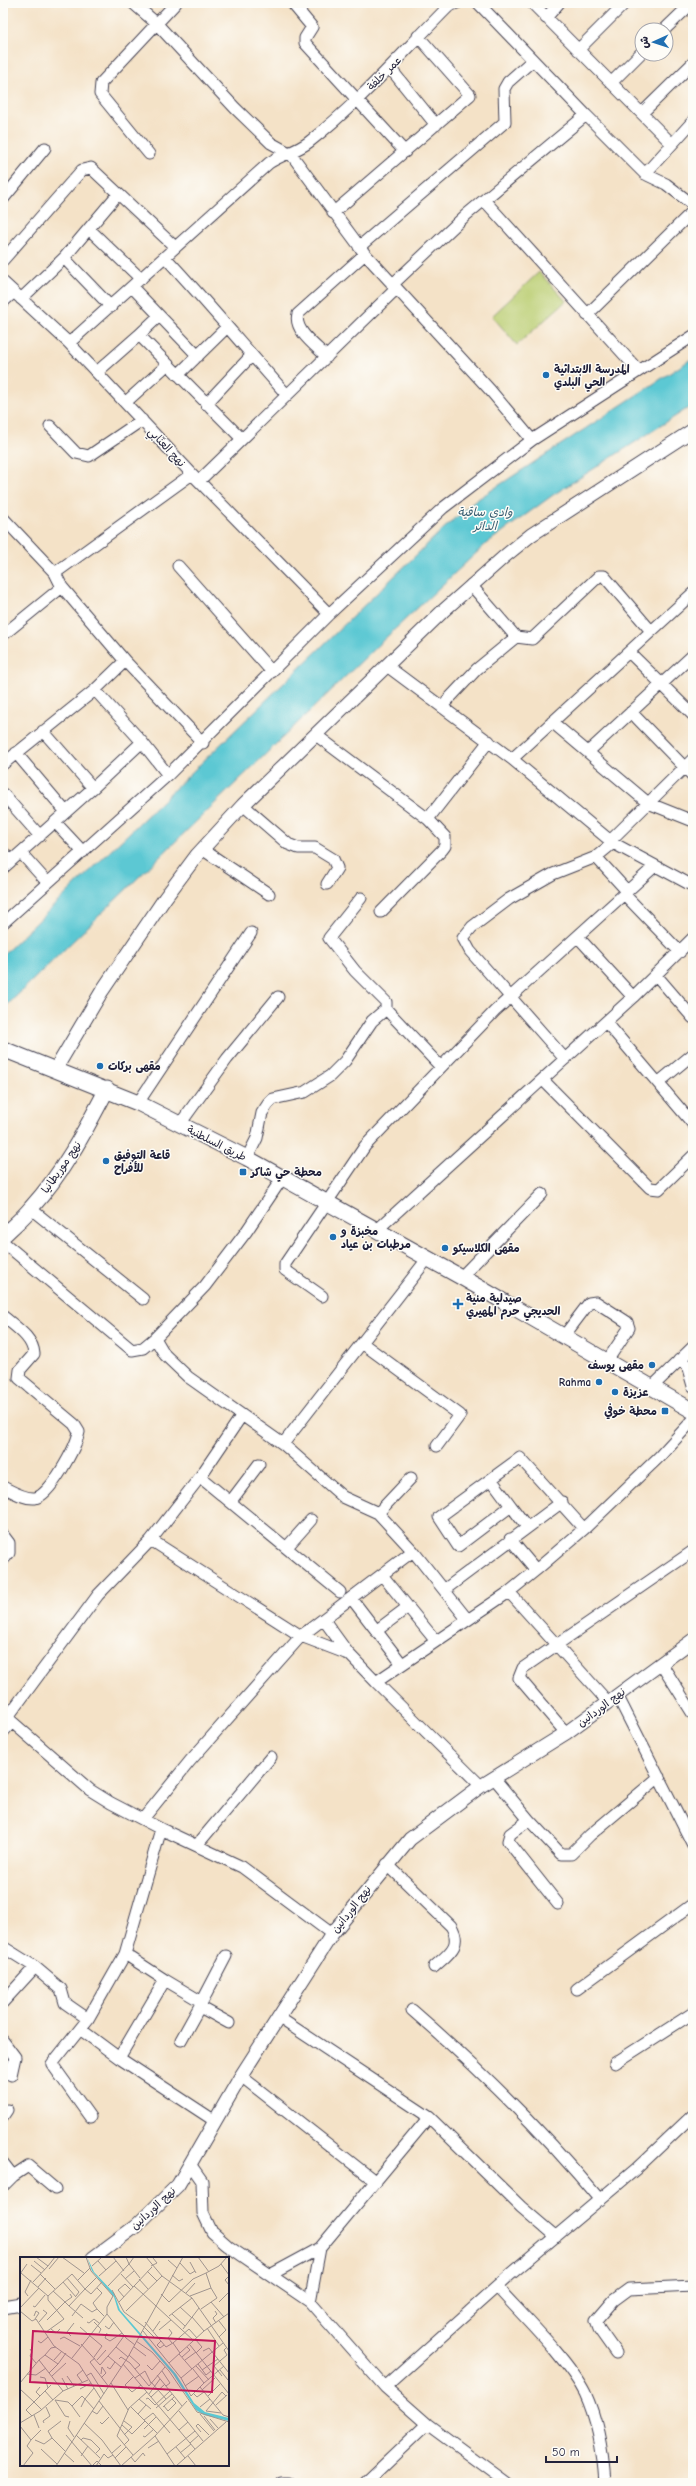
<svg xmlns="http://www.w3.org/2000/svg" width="696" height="2486" viewBox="0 0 696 2486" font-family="'Comic Neue','Playpen Sans Arabic',sans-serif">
<rect width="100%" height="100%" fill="#fdfcf7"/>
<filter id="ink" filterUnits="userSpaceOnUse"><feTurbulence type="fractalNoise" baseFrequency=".025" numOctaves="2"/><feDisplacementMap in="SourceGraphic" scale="8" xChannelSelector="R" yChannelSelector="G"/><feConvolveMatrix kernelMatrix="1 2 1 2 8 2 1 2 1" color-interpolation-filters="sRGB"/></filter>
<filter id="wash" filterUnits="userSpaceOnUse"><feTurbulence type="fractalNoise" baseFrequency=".012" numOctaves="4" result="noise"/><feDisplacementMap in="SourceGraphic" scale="16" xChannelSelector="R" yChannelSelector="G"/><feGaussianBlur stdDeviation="0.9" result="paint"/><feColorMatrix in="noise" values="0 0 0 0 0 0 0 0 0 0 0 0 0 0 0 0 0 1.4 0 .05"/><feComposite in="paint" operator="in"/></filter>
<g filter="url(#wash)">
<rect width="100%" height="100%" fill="#f4e2c7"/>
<path fill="#bacd71" stroke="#6e7856" d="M539 272 566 301 517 345 492 316Z"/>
<path fill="#5cc8d3" stroke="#3f7587" d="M693 358V405L553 495 487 543 378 645 3 1009V955L441 531 475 501Z"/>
</g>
<g filter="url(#ink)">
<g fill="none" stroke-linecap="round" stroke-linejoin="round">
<defs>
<path id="minor" d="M292 3 312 27 305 38V43L405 152
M478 3 586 115
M532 3 672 144
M298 10 305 3
M546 18 559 3
M664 30 692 3
M578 50 625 3
M390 68 436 125
M611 83 642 52
M642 113 693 63
M149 154 100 94 101 83 176 3
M645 174 666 184 693 205
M3 199 45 148
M484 200 639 371
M333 213 470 95 418 36
M89 229 141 279
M359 247 505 122 504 89 508 82 533 60
M165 257C207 302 246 349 287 395
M64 258 111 307
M3 260 82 170 91 168 175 247
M3 282 69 343 192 474 329 614
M392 285 466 215 586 115 645 174 693 121
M132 287 198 356
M21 299 64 258 118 194
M3 302 14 292
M587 315 693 211
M139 335 159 316
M69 343 269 163C282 154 296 152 309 142 360 102 403 52 449 6L457 3
M327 357C316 346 293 330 298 314L365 254
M97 372 139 335 242 439
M178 375 227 327
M126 402 167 365
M206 404 252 355
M50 426 76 453 89 456 142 420
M532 440 693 336
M199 481 396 289
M3 518 55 573
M178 566 272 672
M471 585 516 637
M3 635 62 587
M629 652 693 715
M125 661 203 743
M387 666 512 759 613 843 693 886
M442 706 477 669 516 637 532 639 599 576H604L651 631
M631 712 693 776
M552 722 648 803 693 821
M43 731 93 788 142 742 95 690
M316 735 428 819 445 837V846L442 850 381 912
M142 742 168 775
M588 752 693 655
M16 753 66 812
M512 759 693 593
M3 764 95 690 125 661 62 587 55 573 192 474
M3 794 40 836
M243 805 288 844 298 848H315L333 859 337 868 327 884
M428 819 489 741
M55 822 83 852
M610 841 693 759
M202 849 269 894
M3 852 11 861 3 868
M21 853 47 882
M596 857 627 891
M11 861 93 788
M624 894 680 952
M361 898 329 938 355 971 386 1002V1009
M3 923 168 775 329 614 443 508 532 440 490 390 365 254 291 154 271 143 235 108 156 23 133 3
M578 937 633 997
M656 975 693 1018
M606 1022 693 1124
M565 1059 470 951 463 938 472 927 509 899 553 874 596 857 613 843
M543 1080 650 1188 659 1189 693 1156
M658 1083 693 1054
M138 1103 251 933
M180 1124 227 1059 278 997
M247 1158 257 1138 262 1113 268 1104 273 1099 305 1092 330 1076 345 1061 372 1021 386 1009 440 1066
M31 1209 143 1299
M377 1230 633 997 693 938
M3 1242 132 1350 143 1348 155 1338
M461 1277 542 1194
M322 1296 285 1270V1264L365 1146 495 1011 655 866
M3 1316C14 1326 33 1337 34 1354L20 1370 19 1378 74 1424 79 1432C76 1447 50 1496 35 1498 25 1499 13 1492 3 1487
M564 1336 589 1303 596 1302 627 1322 629 1328 607 1361
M362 1343 460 1415 437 1446
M679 1360 687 1365 693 1386
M652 1387 693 1347
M283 1444 428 1258
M200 1477 340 1592
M491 1479 511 1506
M231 1501 259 1464
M378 1513 411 1478
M527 1527 511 1506 458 1546 439 1517 520 1458 584 1529
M3 1535 9 1543V1553L3 1560
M510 1539 536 1570
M151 1540 200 1477 242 1415
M287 1547 311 1520
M413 1551 467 1619
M382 1575 435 1640
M444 1590 562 1502
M509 1592 608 1702
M352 1599 402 1664
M324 1620 348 1653 376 1682 509 1592 536 1570 584 1529 659 1457 693 1420
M376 1631 408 1607
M661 1663 693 1714
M376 1682 481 1786
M617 1695 693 1845
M3 1714 90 1790 111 1803 161 1829 242 1867 332 1934
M7 1718 98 1595 151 1540 301 1636 348 1654
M3 1732 12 1722
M566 1733 519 1678 523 1668 693 1551
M494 1778 529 1820 561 1854H571L590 1835 659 1777
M143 1819 190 1761 301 1636 413 1551 378 1513 343 1497 283 1444 188 1377 165 1355 155 1338 205 1286 246 1232 283 1177
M529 1820 510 1834 508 1841 558 1904
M197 1845 271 1757
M387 1864 451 1926C463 1946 448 1954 434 1967
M3 1947 35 1967 61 1989 65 2003 88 2019
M165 1980 202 2002 181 2040
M577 1989 693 1904
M3 2002 35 1967
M202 2002 226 1956
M200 2007 229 2023
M412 2010C480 2069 543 2131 600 2200
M278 2017 429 2117 320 2248 310 2302 385 2387
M80 2029 119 2058 215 2121
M3 2041 15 2057 11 2075
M119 2058 165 1980 125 1954
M615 2063 693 2013
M241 2076 376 2182
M3 2116 7 2110
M90 2117 52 2064 88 2019 125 1954 161 1829
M429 2117 521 2207 556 2237
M3 2163 13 2176 3 2186
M190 2164 202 2181 203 2213 212 2232 228 2246 310 2302
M13 2176 28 2166 55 2189
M272 2274 320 2248
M497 2287C523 2316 568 2359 585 2393 598 2421 603 2452 605 2483
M616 2353 599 2329 596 2321 614 2300 629 2289 693 2286
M281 2483H289
M365 2483 427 2424
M507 2483 427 2424 385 2387 511 2274 636 2169 693 2115"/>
<path id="tertiary" d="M55 1070 102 991 165 898 197 855 243 805 443 611 505 556 531 535 693 430
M93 2258 136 2226 178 2185 241 2076 332 1934 410 1839 481 1786 566 1733 693 1640
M3 2307 21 2304"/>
<path id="secondary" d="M3 1049 138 1103 247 1158 461 1277 693 1411
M3 1236C12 1227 23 1218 31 1208 63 1173 85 1131 107 1089"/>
</defs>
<use href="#minor" stroke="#423f50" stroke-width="13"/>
<use href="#tertiary" stroke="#423f50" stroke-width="15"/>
<use href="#secondary" stroke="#423f50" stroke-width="17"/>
<use href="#minor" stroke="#fff" stroke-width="11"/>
<use href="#tertiary" stroke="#fff" stroke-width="13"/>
<use href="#secondary" stroke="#fff" stroke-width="15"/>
</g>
</g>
<g fill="#1f6fb2" stroke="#fdfcf7" stroke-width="1.5">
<circle cx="546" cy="375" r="4"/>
<circle cx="100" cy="1066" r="4"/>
<circle cx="106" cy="1161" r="4"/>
<rect x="239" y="1168" width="8" height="8" rx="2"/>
<circle cx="333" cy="1237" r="4"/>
<circle cx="445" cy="1248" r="4"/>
<path d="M456 1298h4v4h4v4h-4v4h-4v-4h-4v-4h4z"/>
<circle cx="652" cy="1365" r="4"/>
<circle cx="599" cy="1382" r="4"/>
<circle cx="615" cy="1392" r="4"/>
<rect x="661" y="1407" width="8" height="8" rx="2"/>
</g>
<g text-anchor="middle" stroke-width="3" stroke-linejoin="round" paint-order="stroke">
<g font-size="11" fill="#22223b" stroke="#fdfcf7">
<text transform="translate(384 73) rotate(-45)" y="4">عمر خلفة</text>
<text transform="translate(167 447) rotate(47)" y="4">نهج العنّابي</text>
<text transform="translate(217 1143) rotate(27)" y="4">طريق السلطنية</text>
<text transform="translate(61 1167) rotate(-55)" y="4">نهج موريطانيا</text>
<text transform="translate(601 1707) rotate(-37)" y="4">نهج الوردانين</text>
<text transform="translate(351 1909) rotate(-52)" y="4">نهج الوردانين</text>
<text transform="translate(153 2208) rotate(-43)" y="4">نهج الوردانين</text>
</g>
<g font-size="11" font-weight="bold" fill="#22223b" stroke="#fdfcf7" text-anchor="start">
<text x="554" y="373">المدرسة الابتدائية<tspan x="554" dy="13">الحي البلدي</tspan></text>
<text x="108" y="1070">مقهى بركات</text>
<text x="114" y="1159">قاعة التوفيق<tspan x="114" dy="13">للأفراح</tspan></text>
<text x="251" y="1176">محطة حي شاكر</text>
<text x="341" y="1235">مخبزة و<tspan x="341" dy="13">مرطبات بن عياد</tspan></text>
<text x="453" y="1252">مقهى الكلاسيكو</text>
<text x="466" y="1302">صيدلية منية<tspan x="466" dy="13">الحديجي حرم المهيري</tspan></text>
<text x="644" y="1369" text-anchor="end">مقهى يوسف</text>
<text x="591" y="1386" text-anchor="end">Rahma</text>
<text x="623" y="1396">عزيزة</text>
<text x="657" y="1415" text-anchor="end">محطة خوفي</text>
</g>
<g font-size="12" font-style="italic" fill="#365c70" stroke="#fdfcf7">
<text x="485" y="516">وادي ساقية<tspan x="485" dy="14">الدائر</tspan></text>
</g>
</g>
<g transform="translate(20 2257)">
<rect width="209" height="209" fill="#f4e2c7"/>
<path d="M67 0 74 15 94 36 100 53 156 117 174 146 185 155 209 161V164L184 158 176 153 153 117 98 53 94 40 72 14Z" fill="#5cc8d3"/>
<path fill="none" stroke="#a0958f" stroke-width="1" d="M16 0 28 9 35 0M42 0 64 16M66 0 71 14 93 39 87 50V57L106 81 115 88M93 0 104 14M106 0 109 7 114 0M126 0 142 19 172 41 209 94M178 0 189 15M148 3 157 11M14 4 25 13M78 4 86 13M170 5 176 16M160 6 170 17 175 14M201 7 209 18M11 8 21 16M72 9 82 0M131 9 137 6 133 1M29 12 39 0M127 14 137 24M1 16 28 39V43L44 62 26 75M0 17 7 7M20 17 35 32M101 17 113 30M152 18 159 24 163 22M79 19 96 4M209 19 205 23 209 28M77 20 65 32 71 37 82 25M47 21 59 35 56 39M105 22 114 14M119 22 128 32M58 23 70 11M13 25 28 9M43 25 56 40M88 29 109 7 120 21M114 29 123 37M18 30 26 21M92 33 104 55 123 69M33 34 45 45M166 36 175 26M123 37 174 84M141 37 149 45 173 22 186 16M8 39 5 35 11 23M28 39 52 17 65 32 49 49 45 45 37 53M170 39 191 31 186 16 199 9 207 0M104 40 98 33 105 27 111 33M45 45 52 40 50 37M99 45 132 10M191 45 204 60M199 45 209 35M13 49 15 50 25 38M49 49 63 61M160 50 172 61M0 51 19 31M77 52 73 46 82 36 77 31M181 52 197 41 191 31M0 54 12 64 16 62 34 89 59 107 81 142M106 54 142 19M195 54 197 57 193 61 196 66M152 57 165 69M14 59 16 54 19 56 15 62M52 59 61 47 72 55 77 52 84 59M149 59 172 41M172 60 184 74M27 63 37 53M19 65 27 56 23 53M67 65 69 66 74 62 79 66M74 65 81 72 79 76M125 65 146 90 153 86 160 96M85 69 89 72 94 65M123 69 134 80M60 70 69 78M187 71 199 89M31 72 36 76 40 72M149 72 152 76 148 81 152 86M163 72 179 51M139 73 151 63M123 74 161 121 203 86M133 74 140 64M87 76 85 81 90 84 102 76M69 78 82 89 74 100M51 79 47 75 54 66M199 80 206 73 199 64M40 82 44 80 60 89M175 82 182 90 176 96M18 84 21 86 28 80M116 84 132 95 149 114 177 155 209 165M141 84 137 88 140 91 144 88M153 86 169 72 177 81M61 87 80 108 96 90 108 100M170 88 209 137M96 90 104 79M114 90 126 99M10 92 12 95 10 99 16 106M183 94 189 91 209 116M159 97 172 112M25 98 31 91 36 90M109 98 120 108 115 112M88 99 101 110M162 100 170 93 167 90M52 101 87 57M75 101 70 105 89 130M99 102 101 100 110 106 129 129M19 103 25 98 38 107 46 96M34 103 42 94M77 103 86 93M165 103 176 95M149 106 184 74 209 56M103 107 175 192M178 107 186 118 191 114M127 108 132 113 140 104M176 109 189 123M87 110 90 112 95 105M173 112 184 126 180 130 203 158 209 160M182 113 198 102M200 113 208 123M142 114 150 126 146 129M29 116 38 107M7 117 16 118 26 111M137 118 162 149M32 119 46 106M47 119 54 129M66 119 71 116 84 137M114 119 105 128 112 135 121 128M202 119 194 109 207 98 204 93 206 91M20 120 25 121 28 131M42 121 48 132M81 121 86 116 82 110 81 117M115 121 125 114 131 126M161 121 171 139 180 130M62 125 57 118 63 113M131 125 146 142M0 126 19 103 43 134M91 126 108 153M184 126 204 109M129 129 145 110M165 129 179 119M0 132 14 145 6 153 12 159M60 132 71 126M182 133 195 121M25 134 33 143M129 137 140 122M174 137 177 140 184 135M20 139 16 135 20 130M188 139 200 127M131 140 145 127M119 142 131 152M126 142 128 141 135 148 150 134M35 143 48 145 52 149 62 139 65 142 74 131M35 143 45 159 49 160M79 144 109 183 104 188M196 148 207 138M52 149 60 160M144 149 148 154 156 146 152 142M61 150 65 142 74 152M111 150 137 176M143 150 154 140M180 150 190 142M136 151 152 137M22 153 14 145 31 128M72 154 77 157 83 149M159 154 183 184M186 154 202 135 206 139M186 154 201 156M118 157 126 148M180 157 194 174M14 158 19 171M184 159 195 173M190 162 198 171M124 163 133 156 150 176M50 164 48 171 54 180M104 164 112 170 104 178M80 165 82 167 89 160M0 166 20 154 43 134 68 123M24 166 23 164 30 159 26 150M64 166 82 183 101 209M102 168 112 177 125 164M0 169 11 183 7 189 13 196 3 209M124 172 136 160M159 173 168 165M181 175 176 169 178 167 189 178M46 178 72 209M56 178 80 201M123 179 125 180 134 172M135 179 155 209M32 181 28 174 41 164M11 183 21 173M15 183 24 187 32 181 45 194M61 183 63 181 71 183 80 192 76 196M170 186 179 178M156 190 165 201M128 191 139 184M21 192 37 207M44 196 54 205M92 196 101 188M160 196 171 187M147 197 175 174M113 198 97 179 109 151 127 135M61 199 68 189M168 199 176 209M111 200 115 205 123 196 125 199M95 201 106 190M36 209 108 100 163 0M72 209 77 204 82 209M76 209 84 197 88 201 93 198M101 209 135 179 167 144M156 209 206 165"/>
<path fill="#c2185b" fill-opacity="0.15" stroke="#c2185b" stroke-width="2" d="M13 74 195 84 192 135 10 125Z"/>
<rect width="209" height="209" fill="none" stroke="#22223b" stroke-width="2"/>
</g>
<rect width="696" height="2486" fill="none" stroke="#fdfcf7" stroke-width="16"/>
<g transform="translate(654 42) rotate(267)"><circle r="19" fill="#fdfcf7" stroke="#a5a5ac"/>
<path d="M0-3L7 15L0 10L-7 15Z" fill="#1f6fb2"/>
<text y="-6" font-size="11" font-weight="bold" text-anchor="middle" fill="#22223b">ش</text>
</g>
<path d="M546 2456v6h71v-6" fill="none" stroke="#22223b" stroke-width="2"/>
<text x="552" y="2456" font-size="12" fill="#22223b" stroke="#fdfcf7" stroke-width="3" paint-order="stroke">50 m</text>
</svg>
